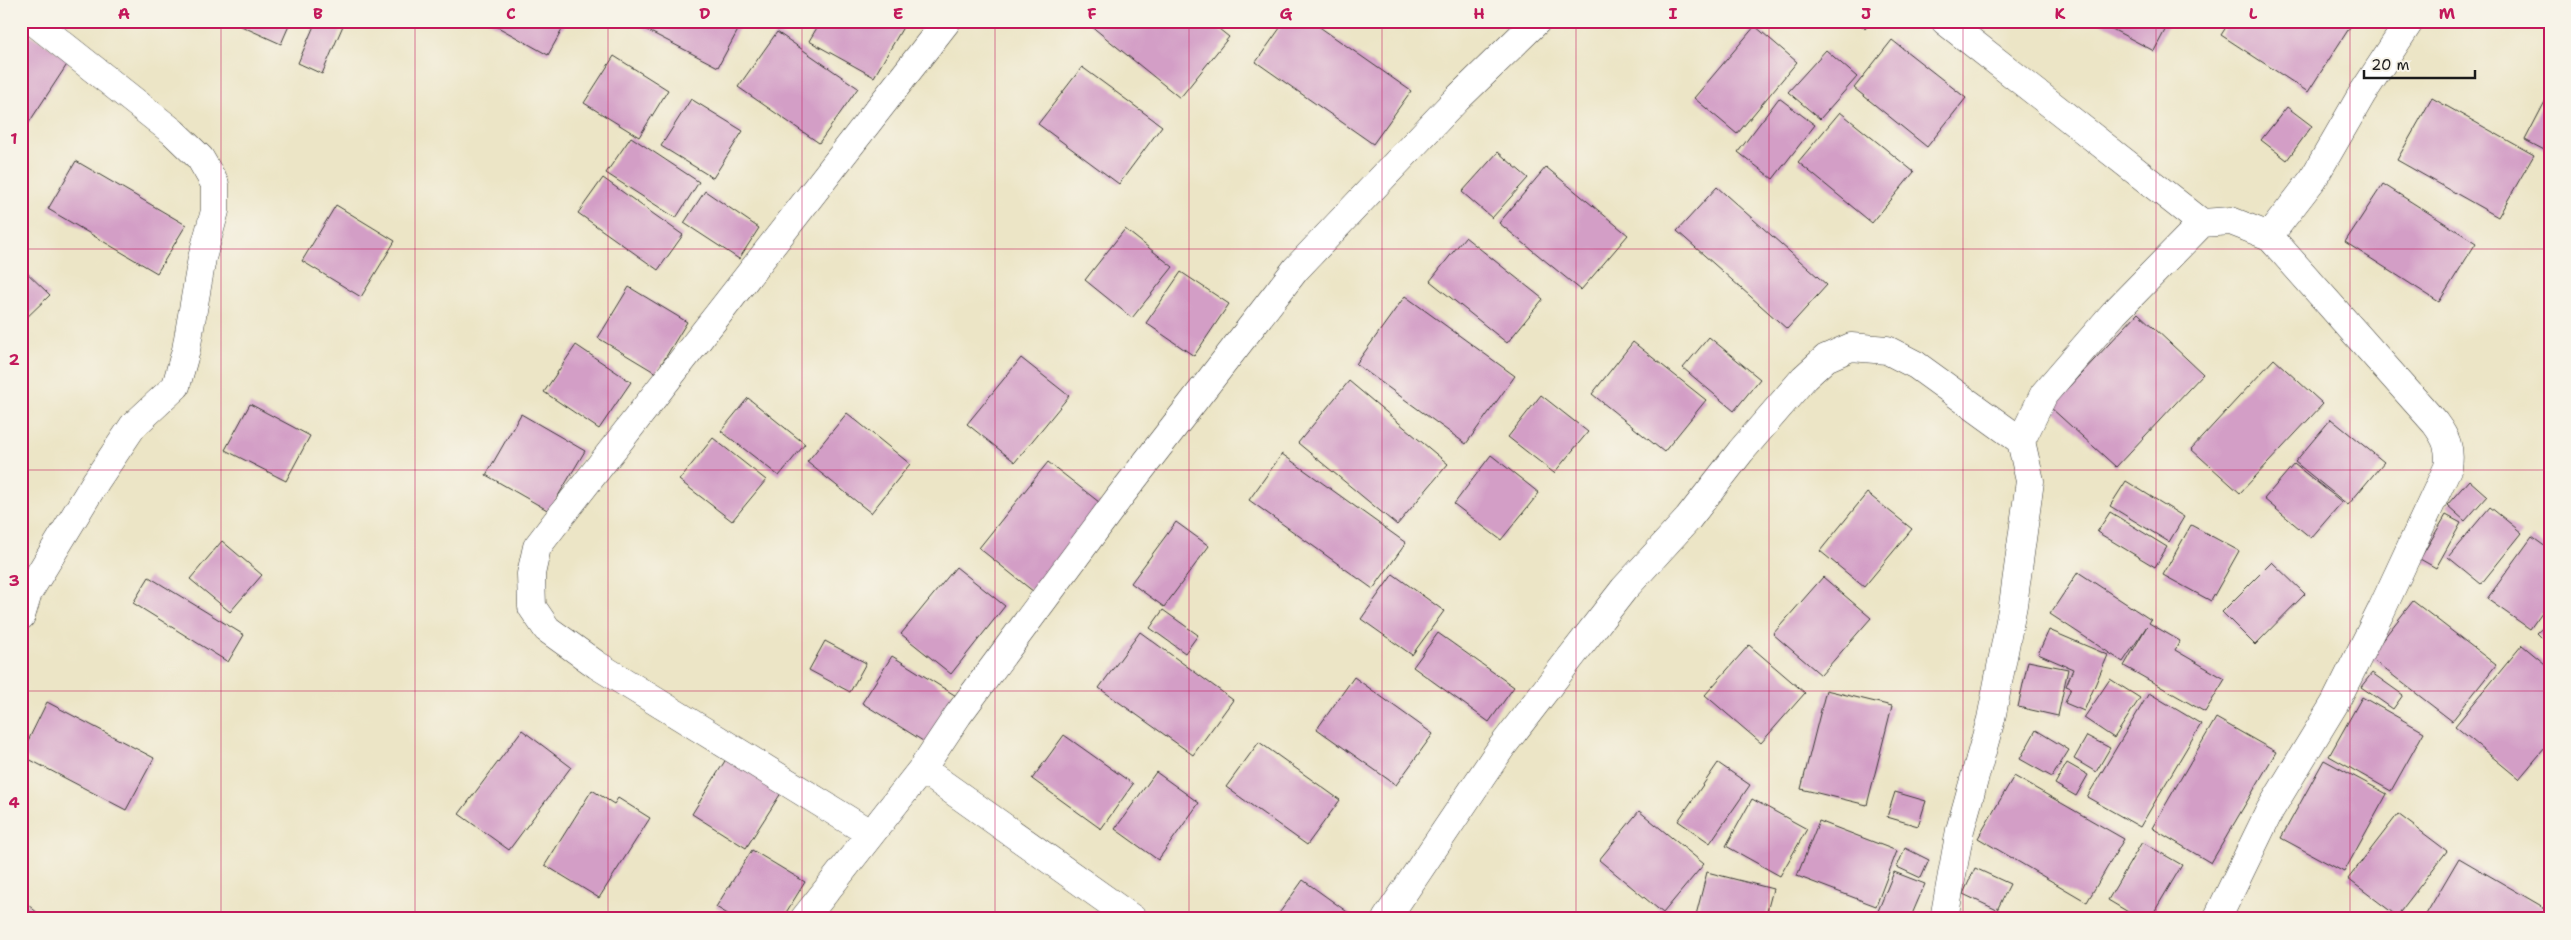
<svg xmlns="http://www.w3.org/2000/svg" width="2571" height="940" viewBox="0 0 2571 940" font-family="'Shantell Sans',sans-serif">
<rect width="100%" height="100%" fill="#f7f3e8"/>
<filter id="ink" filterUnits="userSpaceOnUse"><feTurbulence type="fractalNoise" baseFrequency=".02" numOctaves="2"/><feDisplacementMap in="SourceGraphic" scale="10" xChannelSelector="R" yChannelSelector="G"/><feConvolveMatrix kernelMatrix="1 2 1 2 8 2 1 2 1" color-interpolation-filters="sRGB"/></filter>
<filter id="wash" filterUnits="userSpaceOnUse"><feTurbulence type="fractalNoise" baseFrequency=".0096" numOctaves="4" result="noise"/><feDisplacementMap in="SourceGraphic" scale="20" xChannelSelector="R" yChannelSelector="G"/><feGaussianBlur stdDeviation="1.12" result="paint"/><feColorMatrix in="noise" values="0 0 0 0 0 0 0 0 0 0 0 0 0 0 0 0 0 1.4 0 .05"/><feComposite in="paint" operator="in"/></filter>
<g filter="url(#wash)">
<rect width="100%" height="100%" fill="#ece5c6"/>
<g id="blocks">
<path fill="#d39ec6" d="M230 21H291L281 44Z
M316 21H345L322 74 298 63Z
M487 21H567L548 55Z
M637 21H743L718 67 635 24Z
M821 21H904L906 22 874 77 809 41Z
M1085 21H1209L1229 37 1180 98Z
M1285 21H1311L1411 91 1373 144 1256 62Z
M1857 21H1873L1865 29Z
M2097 21H2170L2154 51Z
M2230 21H2341L2350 27 2308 92 2221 35Z
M1755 26 1797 62 1737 134 1694 98Z
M24 31 70 60 28 124 21 119V35Z
M777 32 858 88 819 143 738 87Z
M1892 40 1966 98 1927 147 1854 88Z
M1826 50 1857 77 1820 119 1788 92Z
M614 56 668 90 639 137 584 103Z
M1082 67 1162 126 1119 184 1038 124Z
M2550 92V153L2525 140Z
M1779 98 1815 125 1773 179 1738 152Z
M2432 98 2534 155 2498 217 2397 160Z
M691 99 743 131 713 178 661 146Z
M2287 107 2312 126 2287 160 2261 140Z
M1840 112 1914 172 1872 223 1798 162Z
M631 137 699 182 676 218 606 173Z
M1498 152 1528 178 1492 218 1462 192Z
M76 161 186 225 157 273 48 209Z
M1546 167 1628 235 1581 290 1499 223Z
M603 178 683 235 658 270 578 213Z
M2383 184 2476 243 2439 302 2345 242Z
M1717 187 1827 285 1787 329 1677 231Z
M705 191 759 228 739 259 684 223Z
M336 205 395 241 361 297 302 261Z
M1125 229 1173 267 1132 318 1085 280Z
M1465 237 1543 299 1507 343 1430 281Z
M21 267 50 295 21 323Z
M1181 272 1229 304 1194 356 1146 323Z
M629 287 687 322 656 373 598 338Z
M1405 296 1515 376 1466 444 1356 364Z
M2138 313 2203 374 2116 467 2050 407Z
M1709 337 1760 379 1734 411 1683 368Z
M1633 342 1706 400 1664 452 1592 394Z
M576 345 631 382 599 429 544 392Z
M1021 358 1069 396 1015 462 967 424Z
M2274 359 2323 404 2240 493 2191 449Z
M1349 381 1448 464 1397 525 1298 443Z
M1541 395 1588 432 1554 473 1508 437Z
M748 398 805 444 779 476 721 431Z
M250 404 310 436 286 481 225 450Z
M847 413 910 464 871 513 807 462Z
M521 414 585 451 549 511 486 475Z
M2331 419 2384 462 2348 505 2295 462Z
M713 438 766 480 732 521 679 480Z
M1282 454 1406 543 1373 589 1249 500Z
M1491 455 1539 493 1501 540 1454 504Z
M1048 462 1104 506 1034 592 979 548Z
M2294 464 2342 502 2311 538 2264 499Z
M2469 480 2487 496 2465 521 2447 505Z
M2126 481 2184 517 2169 542 2110 506Z
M1867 493 1912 529 1864 587 1820 551Z
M2490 507 2522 533 2481 584 2448 557Z
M2110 512 2167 547 2155 567 2097 532Z
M2446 515 2461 523 2436 568 2420 559Z
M1176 522 1209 546 1164 607 1131 583Z
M2191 525 2239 551 2211 601 2163 575Z
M2532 537 2550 550V601L2530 629 2487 599Z
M222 541 262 575 230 612 190 579Z
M2272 562 2305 594 2255 645 2222 612Z
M956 567 1005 606 951 674 901 634Z
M2078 572 2151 620 2149 623 2180 641 2175 650 2225 679 2205 712 2124 666 2147 626 2123 662 2050 614Z
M1393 574 1444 611 1412 655 1361 619Z
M149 577 244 635 228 662 133 603Z
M1823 577 1871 618 1821 675 1773 634Z
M2413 601 2496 665 2452 721 2369 657Z
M1163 610 1198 635 1185 653 1150 628Z
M2550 621V646L2537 633Z
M2049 630 2108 655 2084 711 2065 703 2071 688 2066 686 2073 669 2038 654Z
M1140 632 1233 700 1193 755 1099 688Z
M1438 633 1514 687 1489 722 1413 667Z
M825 641 866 663 850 692 809 670Z
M1749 645 1805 693 1761 743 1705 695Z
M2522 645 2550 668V742L2519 779 2455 726Z
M892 656 961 699 931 746 862 703Z
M2028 661 2068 669 2058 716 2018 707Z
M2372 673 2403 695 2393 709 2361 687Z
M1354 677 1433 734 1396 785 1317 729Z
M2110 679 2140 698 2114 738 2084 718Z
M1826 690 1892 706 1867 805 1801 789Z
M2149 693 2201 724 2140 827 2087 797Z
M2362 697 2424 732 2391 791 2329 756Z
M47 702 154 758 126 810 21 755Z
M2216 718 2276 752 2211 863 2152 828Z
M522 730 571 767 509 850 459 814Z
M2036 730 2069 750 2052 777 2020 759Z
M1064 735 1133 784 1101 829 1032 779Z
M2087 736 2110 748 2096 772 2074 759Z
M1259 742 1340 800 1307 845 1226 787Z
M728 756 783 790 746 848 692 814Z
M2324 760 2387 794 2344 872 2281 838Z
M1718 763 1750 785 1710 843 1678 821Z
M2067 763 2088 775 2076 796 2055 784Z
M1156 772 1199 803 1158 860 1115 829Z
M2014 776 2124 839 2087 902 1978 838Z
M592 790 614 804 618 798 650 818 599 898 545 865Z
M1895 792 1926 801 1918 826 1887 817Z
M1752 799 1807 829 1780 876 1726 846Z
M1639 811 1704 864 1663 913 1599 860Z
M2398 814 2447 851 2397 916 2348 879Z
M1819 821 1897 851 1876 906 1797 876Z
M2142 842 2182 865 2150 919H2140L2108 900Z
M1905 848 1929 860 1921 878 1897 867Z
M752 850 805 882 782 919H736L716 907Z
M2459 858 2550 911V919H2430L2425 916Z
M1975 868 2010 884 1997 910 1963 894Z
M1707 872 1773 889 1765 919H1695Z
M1894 872 1925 884 1910 919H1897L1878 911Z
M1303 880 1357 919H1275Z
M21 899 45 919H21Z"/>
</g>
</g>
<g filter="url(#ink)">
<use href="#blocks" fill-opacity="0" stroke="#3b3a36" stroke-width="1"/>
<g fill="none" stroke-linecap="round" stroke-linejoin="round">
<defs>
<path id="street" d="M1945 21 2202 223
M21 616 28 593 96 481 133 426 176 386 186 350 202 258 215 211V184L200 158 173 132 33 21
M922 769 1133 919
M871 834 597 665 547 629 532 607 531 574 537 547 560 517 947 21
M804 919 922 769 958 715 1121 495 1296 269 1457 99 1537 21
M1386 919 1501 748 1568 661 1624 589 1688 519 1741 451 1804 378 1826 358 1851 347 1887 350 1916 365 2021 441
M1944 919 1960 830 1991 719 2013 605 2030 481 2021 441 2044 394 2114 313 2202 223 2231 221 2269 236 2313 179 2362 94 2410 21
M2217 919 2270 810 2335 703 2381 611 2448 467C2451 448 2446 438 2435 423L2269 236"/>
</defs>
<use href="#street" stroke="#3b3a36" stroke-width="29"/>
<use href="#street" stroke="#fff" stroke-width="28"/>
</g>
</g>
<path fill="none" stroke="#c2185b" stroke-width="1" stroke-opacity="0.55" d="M221 21V919M415 21V919M608 21V919M802 21V919M995 21V919M1189 21V919M1382 21V919M1576 21V919M1769 21V919M1963 21V919M2156 21V919M2350 21V919M21 249H2550M21 470H2550M21 691H2550"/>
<rect width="2571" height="940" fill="none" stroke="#f7f3e8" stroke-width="55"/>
<path d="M2364 70v8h111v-8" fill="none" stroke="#1c1c1c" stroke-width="2.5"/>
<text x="2371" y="70" font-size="15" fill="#1c1c1c" stroke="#f7f3e8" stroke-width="4" paint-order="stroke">20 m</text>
<rect x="28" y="28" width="2516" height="884" fill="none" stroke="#c2185b" stroke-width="2"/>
<g font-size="16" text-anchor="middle" font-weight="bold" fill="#c2185b">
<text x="124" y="19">A</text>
<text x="318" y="19">B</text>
<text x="511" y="19">C</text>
<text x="705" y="19">D</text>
<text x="898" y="19">E</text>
<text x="1092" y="19">F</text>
<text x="1286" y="19">G</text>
<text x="1479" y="19">H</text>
<text x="1673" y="19">I</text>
<text x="1866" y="19">J</text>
<text x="2060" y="19">K</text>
<text x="2253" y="19">L</text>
<text x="2447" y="19">M</text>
<text x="14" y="144">1</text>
<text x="14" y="365">2</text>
<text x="14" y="586">3</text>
<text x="14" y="808">4</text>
</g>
</svg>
